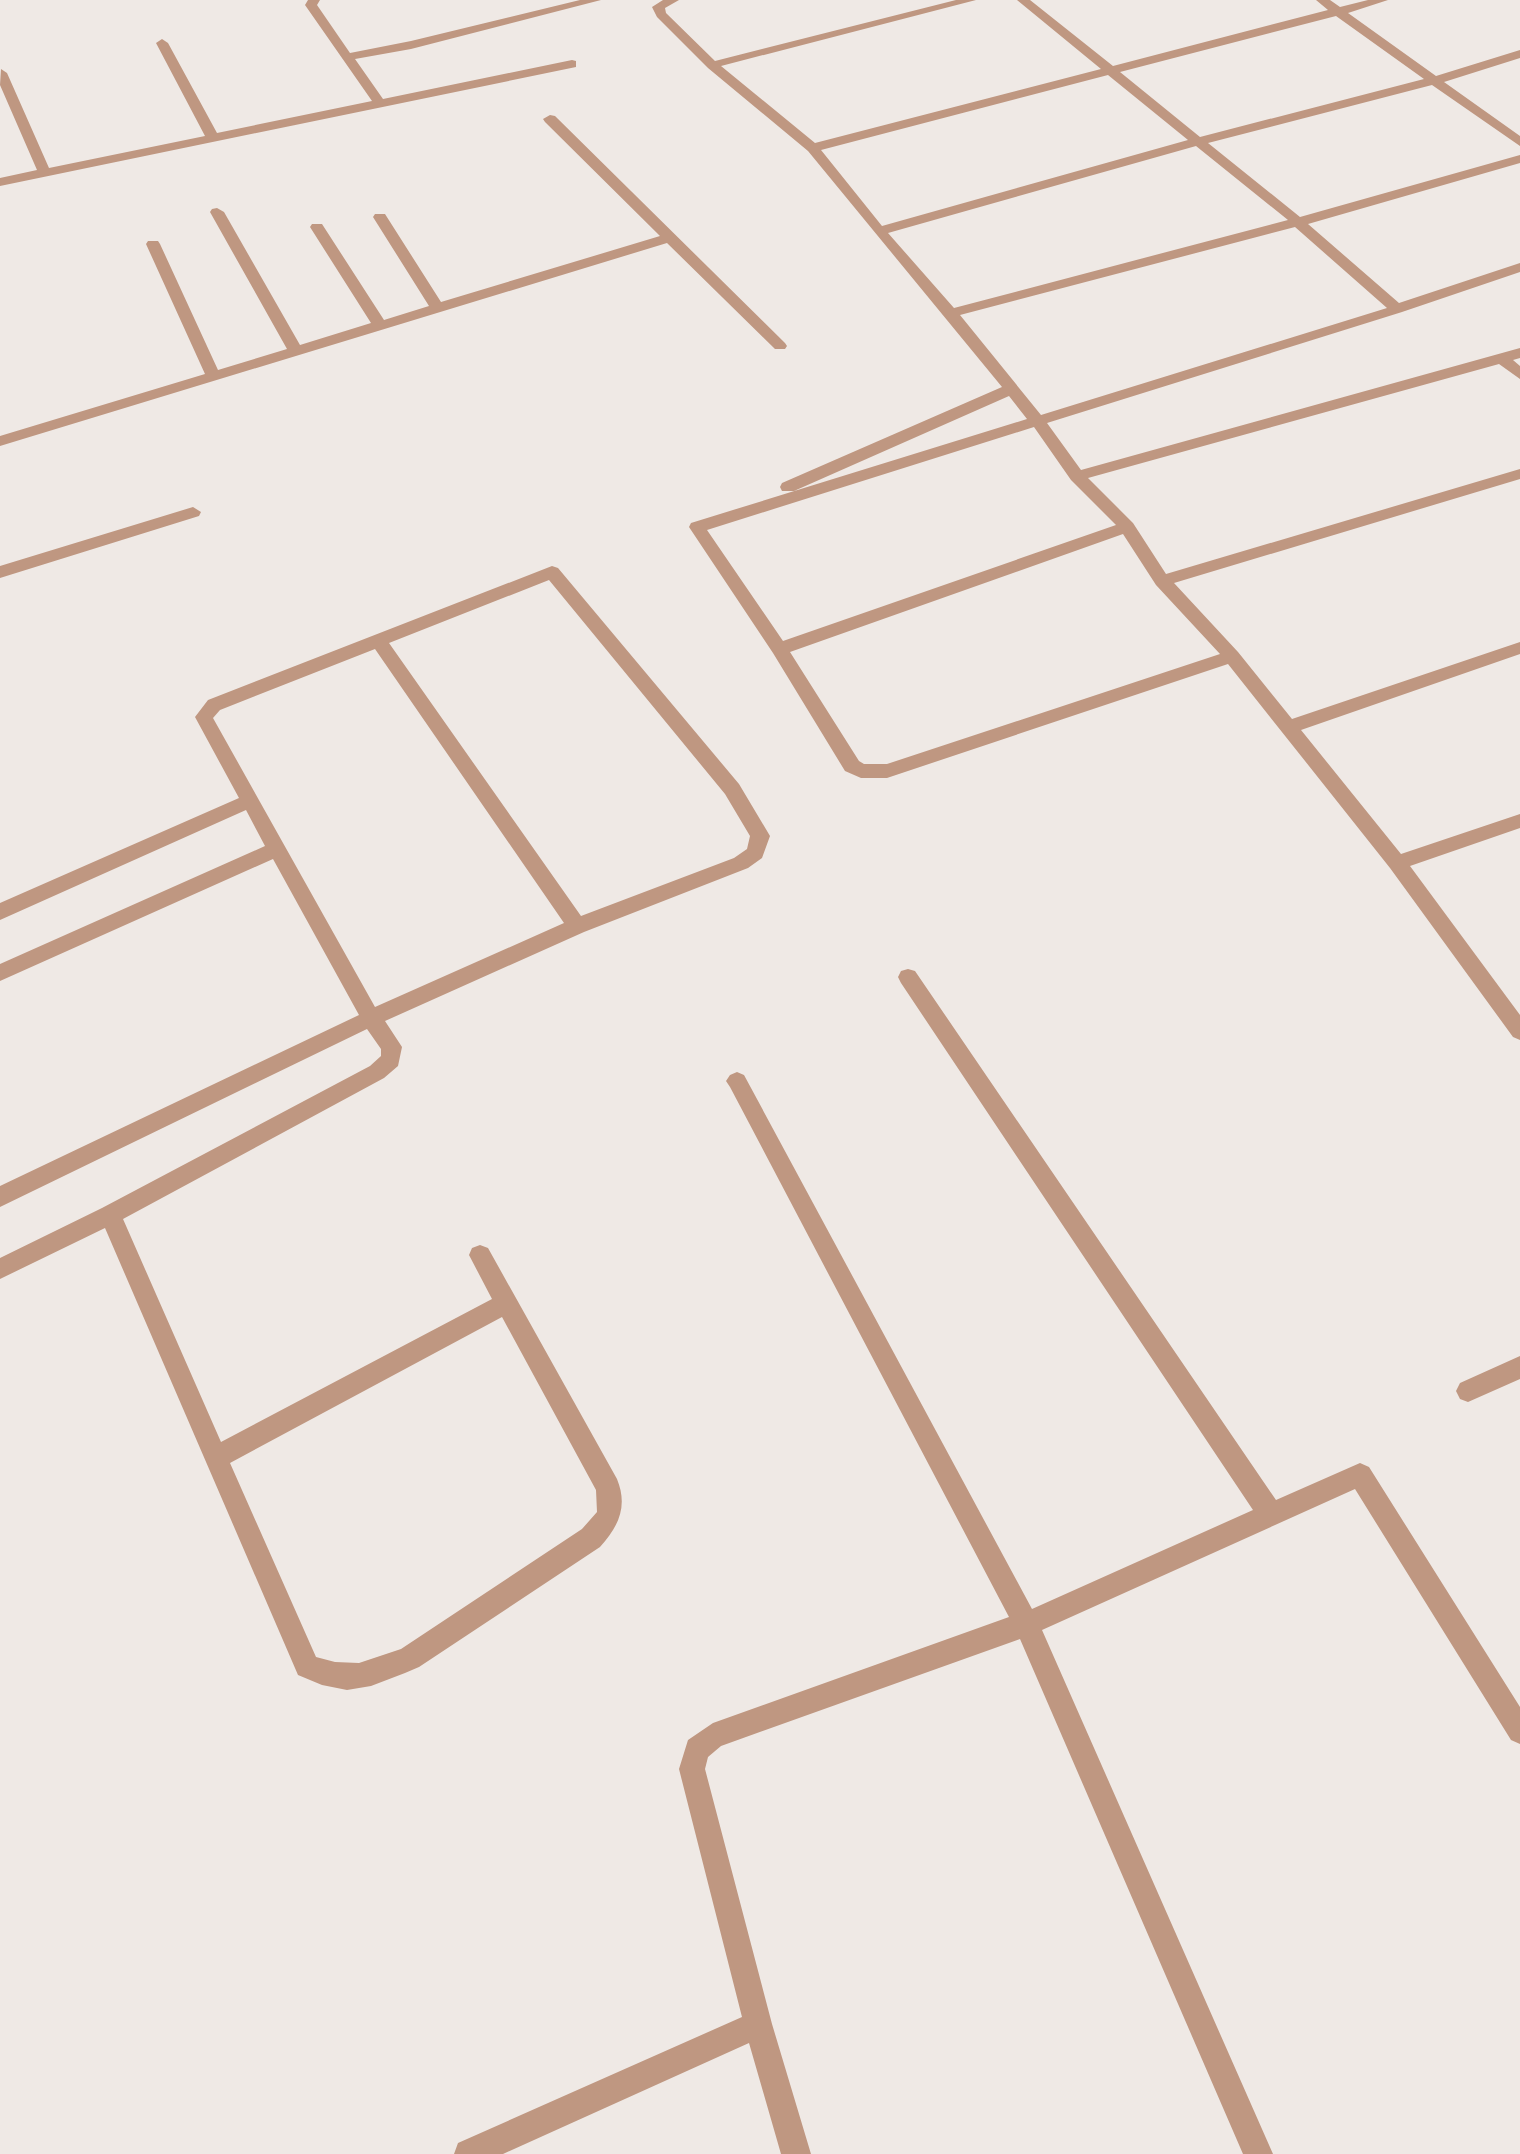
<svg xmlns="http://www.w3.org/2000/svg" width="1520" height="2154" viewBox="0 0 1520 2154" font-family="'Golos Text',sans-serif">
<rect width="100%" height="100%" fill="#efe9e5"/>
<g fill="none" stroke-linecap="round" stroke-linejoin="round">
<path fill="#bf9781" fill-rule="evenodd" d="M308 0H320L317 5 350 53 411 41 580 0H601L411 49 355 59 383 99 572 60 576 61V67L0 186V178L37 170 0 85 1 69 7 73 49 168 205 136 156 43 162 39 168 43 217 133 372 101 305 5Z
M663 0H679L665 8 666 13 715 61 956 0H976L721 66 815 143 1101 69 1017 0H1030L1113 66 1328 10 1316 0H1330L1340 7 1368 0H1388L1348 13 1436 76 1520 50V58L1444 82 1520 136V146L1432 85 1208 143 1300 217 1520 155V163L1308 224 1399 303 1520 263V272L1402 312 1047 423 1081 470 1520 348V358L1513 360 1520 366V379L1499 364 1088 478 1133 523 1166 574 1520 469V479L1174 583 1238 652 1292 719 1520 642V654L1301 730 1401 854 1520 814V828L1410 866 1520 1015V1040L1513 1037 1390 868 1228 664 887 778H861L845 771 773 653 689 527 691 523 1027 419 1009 396 794 491H782L780 487 782 483 1002 387 808 151 708 68 657 17 652 7ZM1336 16 1424 79 1200 137 1120 72ZM1108 75 1188 140 882 226 821 150ZM1196 146 1288 220 954 308 888 233ZM1295 227 1387 308 1041 415 960 315ZM1034 427 1071 480 1116 525 783 641 707 530ZM1123 534 1156 585 1220 654 887 764H864L859 761 790 652Z
M550 115 555 116 785 343 787 346 785 349H775L667 243 0 446V436L205 374 146 244 148 241H158L160 244 218 370 287 349 210 212 212 209 217 208 224 212 300 345 371 323 310 227 312 224H322L384 320 429 306 373 217 375 214H385L441 302 660 236 545 122 543 119Z
M193 507 201 512 199 516 0 578V566Z
M552 566 558 568 739 784 770 836 762 858 748 868 584 932 385 1021 402 1047 398 1066 384 1078 123 1219 221 1442 492 1299 469 1255 472 1248 480 1245 488 1248 617 1479C628 1506 619 1526 600 1547L419 1667 405 1673 371 1686 347 1690 322 1685 298 1675 105 1228 0 1279V1258L102 1208 370 1066 381 1056V1049L367 1029 0 1207V1186L359 1015 273 859 0 981V964L265 846 246 810 0 920V903L239 798 195 717 208 700ZM549 580 725 794 750 836 747 849 734 858 581 916 389 643ZM375 649 564 923 375 1007 213 718 220 710ZM502 1317 596 1490 597 1512 582 1529 401 1649 359 1663 335 1662 316 1657 230 1463Z
M908 969 915 971 1276 1500 1360 1463 1369 1467 1520 1707V1744L1511 1740 1355 1489 1042 1630 1273 2154H1243L1020 1639 721 1746 708 1757 705 1769 772 2024 811 2154H781L749 2043 503 2154H454L458 2143 742 2017 679 1769 688 1740 713 1723 1009 1617 730 1087 726 1081 730 1075 737 1072 744 1075 1032 1609 1253 1510 901 983 898 977 901 971Z
M1520 1356V1379L1468 1402 1460 1399 1456 1391 1460 1383Z"/>
</g>
</svg>
